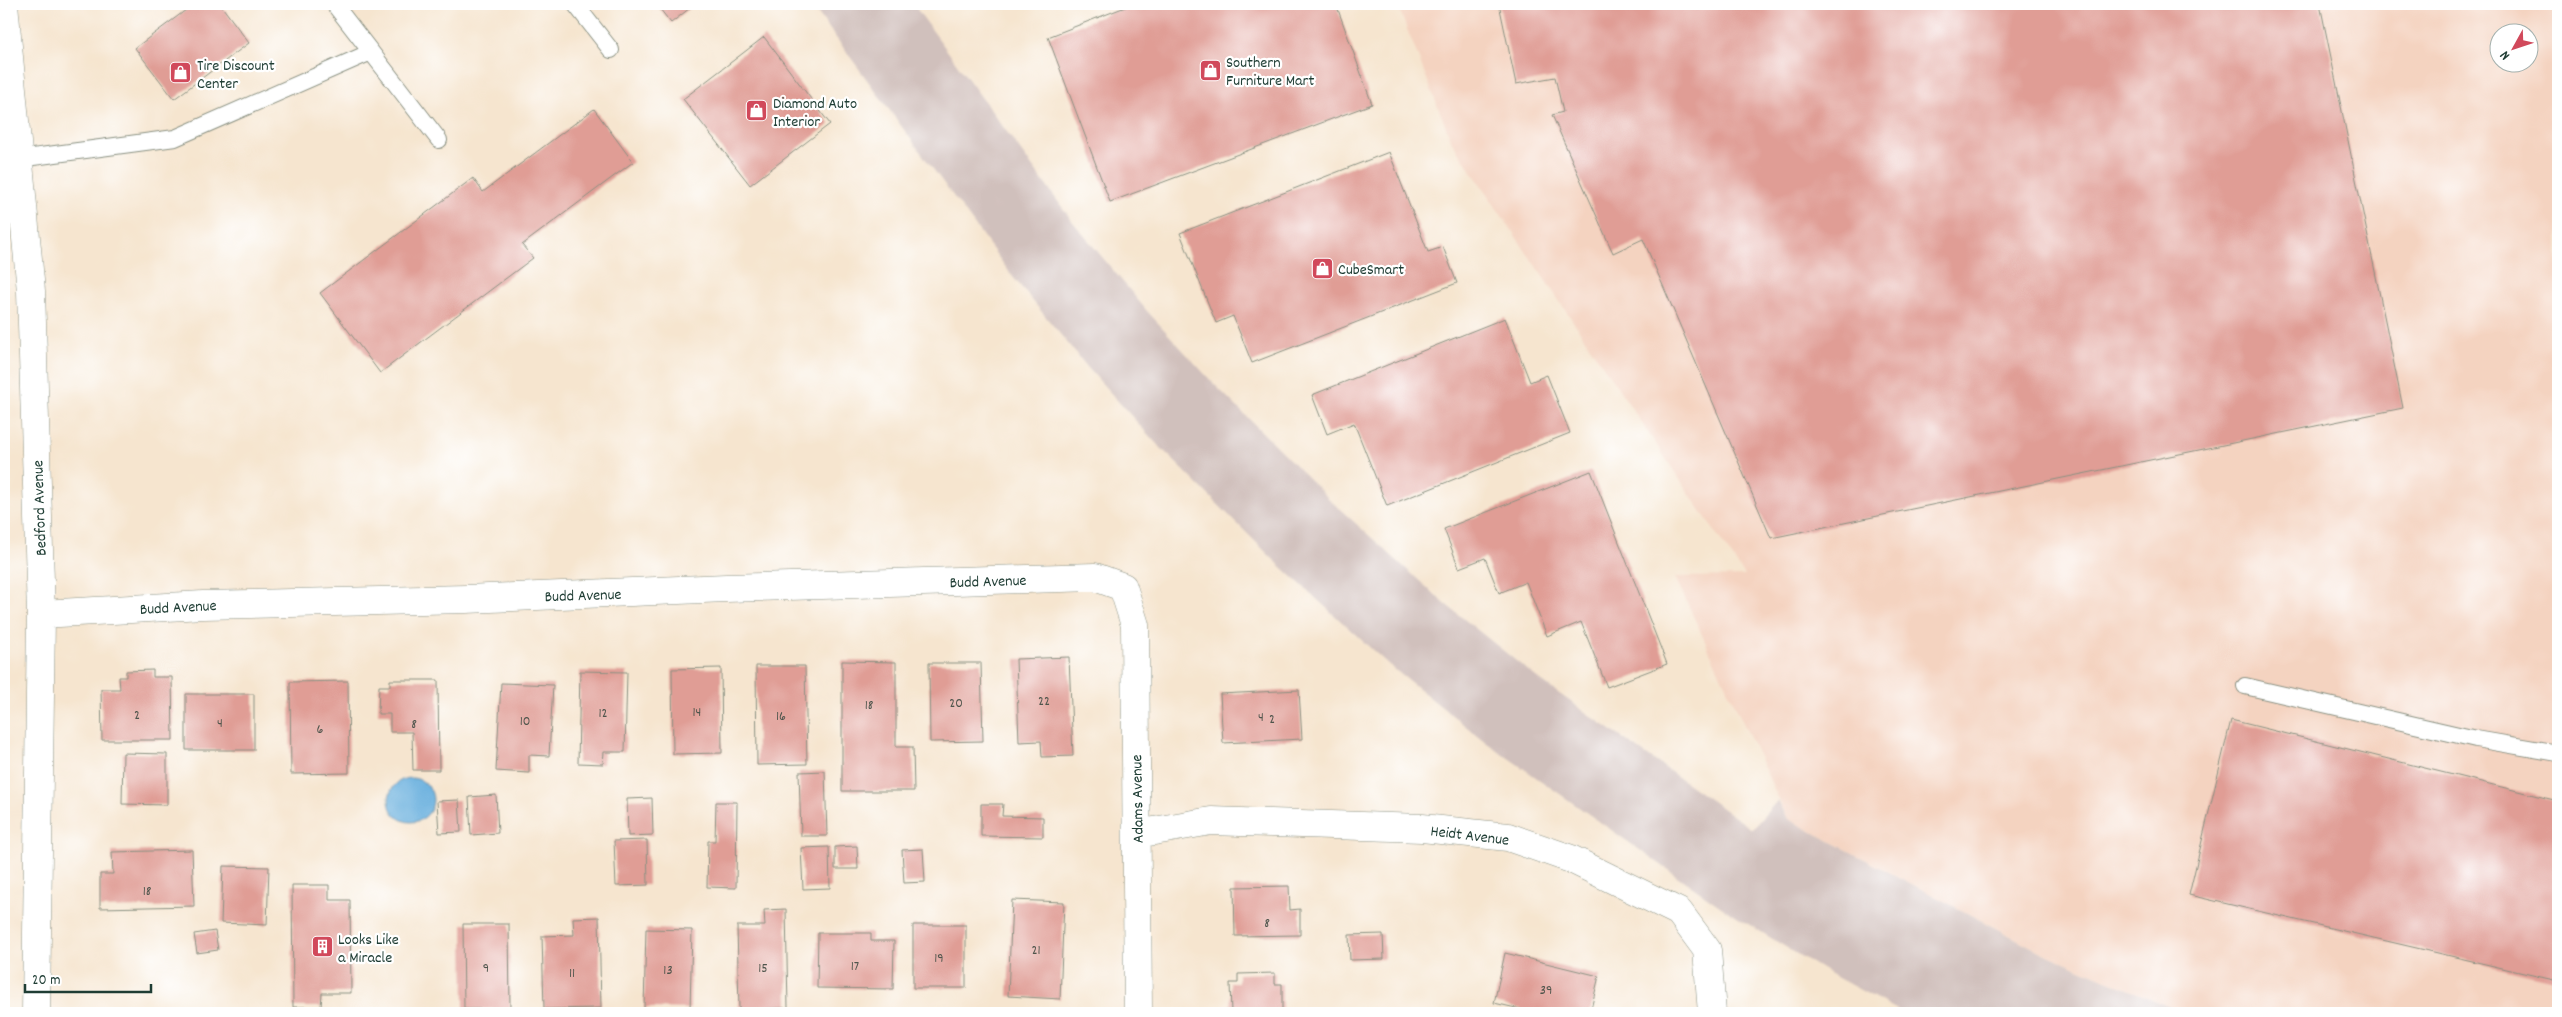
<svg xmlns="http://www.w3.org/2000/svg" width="2562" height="1017" viewBox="0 0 2562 1017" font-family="Dekko,sans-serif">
<rect width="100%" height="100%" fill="#fff"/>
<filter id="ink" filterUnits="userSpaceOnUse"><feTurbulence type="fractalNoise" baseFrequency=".02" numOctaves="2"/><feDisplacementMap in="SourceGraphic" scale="10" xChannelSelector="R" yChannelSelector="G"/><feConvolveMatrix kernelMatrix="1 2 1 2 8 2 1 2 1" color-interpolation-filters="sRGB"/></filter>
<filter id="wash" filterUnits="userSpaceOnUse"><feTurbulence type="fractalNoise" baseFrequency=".0096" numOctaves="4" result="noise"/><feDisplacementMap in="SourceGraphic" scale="20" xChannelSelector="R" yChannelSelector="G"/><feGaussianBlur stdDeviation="1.12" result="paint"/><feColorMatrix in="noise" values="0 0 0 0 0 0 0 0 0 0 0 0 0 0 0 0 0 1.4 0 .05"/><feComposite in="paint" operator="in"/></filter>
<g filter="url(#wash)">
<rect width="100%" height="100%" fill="#f6e5cf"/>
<path fill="#f4d3c0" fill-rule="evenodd" d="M1397 4H2558V1013H2184L2041 952 1788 819 1675 577 1745 576 1452 142ZM2500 32H2530V62H2500Z"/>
<path fill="#d0c0bc" d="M811 4H913L1073 222 1147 311 1214 384 1332 502 1444 603 1541 681 1752 829 1778 800 1788 819 2041 952 2184 1013H1903L1823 970 1724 909 1487 743 1389 665 1273 559 1154 441 1088 368 1013 277Z"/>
<path fill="#66aedd" stroke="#427688" d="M389 800a22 22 0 1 1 44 0a22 22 0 1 1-44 0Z"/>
<g id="blocks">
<path fill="#e09d95" d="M194 4H220L249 43 174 99 135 48Z
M656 4H695L671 23Z
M1133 4H1336L1372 104 1110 202 1048 37Z
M1499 4H2320L2403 408 1771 538 1643 239 1613 253 1552 115 1563 112 1555 77 1516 84Z
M764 37 830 124 750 185 683 99Z
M594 109 633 162 522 245 533 258 380 373 320 293 473 178 483 192Z
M1389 152 1428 252 1443 247 1457 283 1252 363 1233 316 1216 323 1180 233Z
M1505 318 1530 382 1547 375 1570 433 1387 506 1354 423 1327 434 1312 395Z
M1591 471 1667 664 1607 687 1581 622 1547 636 1526 582 1499 593 1485 558 1459 568 1444 529Z
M1069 657 1073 756 1042 757 1041 741 1019 742 1016 659Z
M842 661 896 662V747H913L914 791H842Z
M929 663H981L983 741 930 742Z
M756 666H805L807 764 757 765Z
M721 668 722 753 673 754 672 669Z
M153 670V677H172L173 740H102L101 689H120L119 677H126V671Z
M580 671 627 672 625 752H604L603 764 578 763Z
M390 680H438L439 770H413L412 732H390V714H378L379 686H390Z
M348 681 349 773 291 774 290 682Z
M501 683 553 685 549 756 529 755V773L496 771Z
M1299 690 1302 739 1223 743 1220 694Z
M186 694H254V750H186Z
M2231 720 2558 801V981L2189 895Z
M123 753 167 754V805L122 804Z
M825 771 827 836H801L799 772Z
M496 795 498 833 471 835 469 797Z
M652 798 653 835 628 836 627 799Z
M459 800 461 832 439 833 437 801Z
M716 802H737L736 888 707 887 708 841H715Z
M981 804H1003L1002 816 1043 817V837L981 836Z
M647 840 648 885 616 886 614 841Z
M857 846 858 869H835V847Z
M829 847 830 888 803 889 801 848Z
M923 849 925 882 904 883 902 850Z
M192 850 194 906 100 908V874H113L112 852Z
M223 866 269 867 267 925 221 923Z
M292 885H329V900H350L351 993H322L321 1007H293Z
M1289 886 1290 910 1300 909V935L1235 936 1234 887Z
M1012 900 1064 902 1060 999 1008 996Z
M786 909 788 1008 739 1009 737 926H765L764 910Z
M599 917 601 1008 544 1009 542 936 574 935 573 918Z
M463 924H509L510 1009H464Z
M913 925H966V988H913Z
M646 929 692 930 690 1009 644 1008Z
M215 931 218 950 197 953 194 934Z
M818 933H871V941H894L893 989 817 988Z
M1383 934 1384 959 1350 960 1349 935Z
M1505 953 1599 976 1590 1013H1538L1494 1003Z
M1275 973V984H1282V1013H1231L1230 983H1238V974Z"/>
</g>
</g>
<g filter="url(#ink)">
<use href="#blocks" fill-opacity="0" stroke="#8a9182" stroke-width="1"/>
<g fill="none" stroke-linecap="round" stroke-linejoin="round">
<defs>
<path id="lane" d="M334 4 439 140
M575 4 611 50
M18 159 175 138 371 52
M4 217 24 218
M2245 686 2476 739 2558 753"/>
<path id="street" d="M4 4 31 291 41 614 36 1013
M41 614 203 605 466 599 726 588 1095 577 1123 587 1135 625 1138 1013
M1137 834 1211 821 1422 828 1508 837 1571 859 1679 912 1707 950 1712 1013"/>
</defs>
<use href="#lane" stroke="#8a9182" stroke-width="18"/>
<use href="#street" stroke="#8a9182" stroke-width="29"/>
<use href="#lane" stroke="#fff" stroke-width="16"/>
<use href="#street" stroke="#fff" stroke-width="28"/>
</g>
</g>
<defs>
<symbol id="shop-square" viewBox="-11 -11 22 22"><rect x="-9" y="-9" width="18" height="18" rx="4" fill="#d1495b" stroke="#fff"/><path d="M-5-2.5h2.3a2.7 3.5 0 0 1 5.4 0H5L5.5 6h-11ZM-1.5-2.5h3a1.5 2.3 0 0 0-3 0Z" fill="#fff"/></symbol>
<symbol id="building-square" viewBox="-11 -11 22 22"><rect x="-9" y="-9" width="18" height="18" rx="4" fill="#d1495b" stroke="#fff"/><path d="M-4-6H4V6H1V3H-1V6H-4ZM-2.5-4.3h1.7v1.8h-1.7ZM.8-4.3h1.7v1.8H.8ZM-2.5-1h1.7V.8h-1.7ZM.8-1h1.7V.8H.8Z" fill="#fff"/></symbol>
</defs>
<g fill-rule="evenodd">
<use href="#shop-square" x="1198" y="58" width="25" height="25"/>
<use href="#shop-square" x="168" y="60" width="25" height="25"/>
<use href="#shop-square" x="744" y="98" width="25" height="25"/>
<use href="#shop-square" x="1310" y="256" width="25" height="25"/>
<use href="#building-square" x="310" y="934" width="25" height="25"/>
</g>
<g text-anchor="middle" stroke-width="4.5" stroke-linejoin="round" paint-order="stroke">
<g font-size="14" fill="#4f554c">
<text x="1044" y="705">22</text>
<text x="956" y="707">20</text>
<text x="869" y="709">18</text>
<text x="697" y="716">14</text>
<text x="603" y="717">12</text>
<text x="137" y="719">2</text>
<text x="781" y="720">16</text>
<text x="1261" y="721">4</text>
<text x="1272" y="723">2</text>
<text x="525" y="725">10</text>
<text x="220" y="727">4</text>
<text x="414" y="728">8</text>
<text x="320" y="733">6</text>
<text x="147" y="895">18</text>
<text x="1267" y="927">8</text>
<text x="1036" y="954">21</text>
<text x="939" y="962">19</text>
<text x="855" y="970">17</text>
<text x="486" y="972">9</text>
<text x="763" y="972">15</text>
<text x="668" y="974">13</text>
<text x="572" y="977">11</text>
<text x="1546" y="994">39</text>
</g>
<g font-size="16" fill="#1f3d34" stroke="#fff" text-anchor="start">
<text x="1226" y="67">Southern<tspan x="1226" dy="18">Furniture Mart</tspan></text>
<text x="197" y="70">Tire Discount<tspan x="197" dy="18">Center</tspan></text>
<text x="773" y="108">Diamond Auto<tspan x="773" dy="18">Interior</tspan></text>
<text x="1338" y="274">CubeSmart</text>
<text x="338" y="944">Looks Like<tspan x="338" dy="18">a Miracle</tspan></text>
</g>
<g font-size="16" fill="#1f3d34" stroke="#fff">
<text transform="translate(38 508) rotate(-92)" y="6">Bedford Avenue</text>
<text transform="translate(988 580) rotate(-2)" y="6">Budd Avenue</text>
<text transform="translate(583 594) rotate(-2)" y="6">Budd Avenue</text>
<text transform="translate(178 606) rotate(-3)" y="6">Budd Avenue</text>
<text transform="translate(1136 799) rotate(-91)" y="6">Adams Avenue</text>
<text transform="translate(1470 834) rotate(7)" y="6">Heidt Avenue</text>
</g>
</g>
<rect width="2562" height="1017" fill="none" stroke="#fff" stroke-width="20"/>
<g transform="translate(2514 48) rotate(230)"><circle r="24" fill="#ffffff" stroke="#a5b1ae"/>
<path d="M0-4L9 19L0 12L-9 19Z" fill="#d1495b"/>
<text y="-8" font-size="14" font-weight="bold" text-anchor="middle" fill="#1f3d34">N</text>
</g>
<path d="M25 984v8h126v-8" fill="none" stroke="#1f3d34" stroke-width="2.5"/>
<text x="32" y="984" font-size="15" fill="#1f3d34" stroke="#ffffff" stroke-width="4" paint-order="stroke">20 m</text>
</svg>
